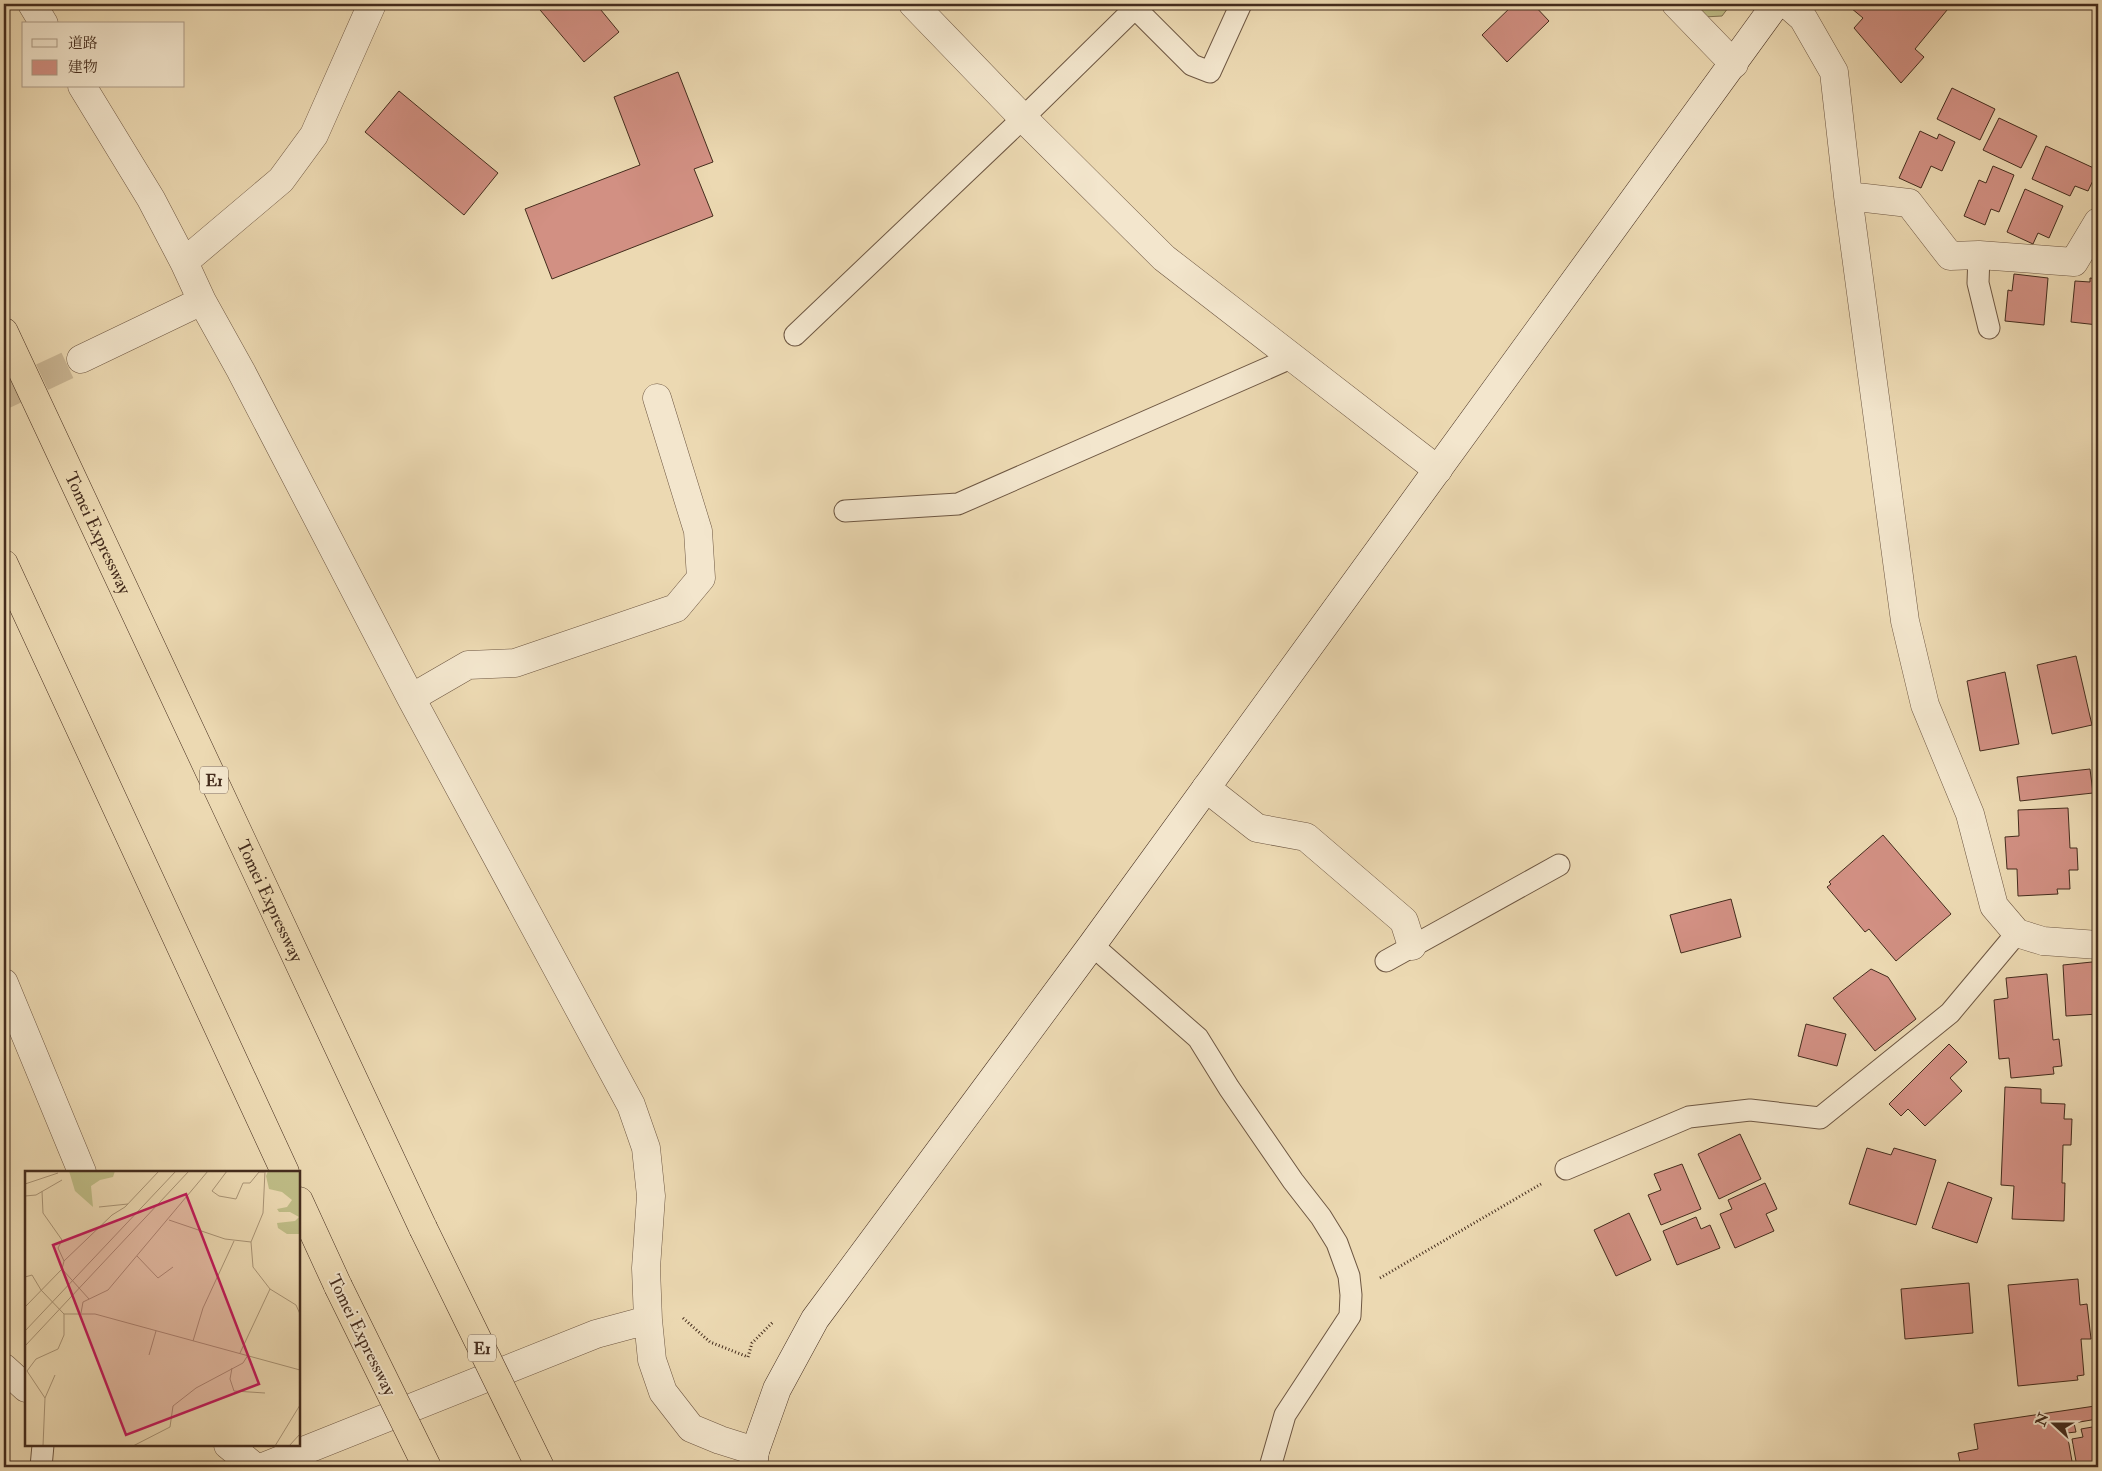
<svg xmlns="http://www.w3.org/2000/svg" width="2102" height="1471" viewBox="0 0 2102 1471" font-family="'IM FELL Double Pica','Noto Serif JP',serif">
<rect width="100%" height="100%" fill="#ecd9b2"/>
<filter id="stains"><feTurbulence type="fractalNoise" baseFrequency=".004" numOctaves="4"/><feColorMatrix values="0 0 0 0 .2 0 0 0 0 .09 0 0 0 0 .02 0 0 0 .5 -.17"/></filter>
<radialGradient id="worn" r=".72"><stop offset=".6" stop-color="#630" stop-opacity="0"/><stop offset="1" stop-color="#630" stop-opacity=".3"/></radialGradient>
<path fill="#bfbd87" stroke="#827452" d="M1691 4H1731L1722 16 1704 17Z"/>
<path fill="#d29083" stroke="#442c1d" d="M535 4H596L619 32 584 62Z
M1514 4H1533L1549 21 1507 62 1482 35Z
M1854 4H1952L1915 49 1924 57 1901 83 1854 28 1863 18 1851 8Z
M678 72 713 162 694 169 713 216 552 279 525 209 640 165 614 97Z
M1952 88 1995 109 1980 140 1937 119Z
M399 91 498 173 464 215 365 132Z
M1999 118 2037 136 2021 168 1983 150Z
M1920 131 1937 139 1939 134 1955 142 1942 171 1931 166 1921 188 1899 178Z
M2046 146 2098 170 2088 191 2075 186 2070 196 2032 179Z
M1993 166 2014 175 1999 212 1991 209 1985 225 1964 216 1979 180 1986 183Z
M2025 189 2063 206 2049 238 2038 233 2033 244 2007 232Z
M2014 274 2048 278 2044 325 2005 321 2008 290 2012 291Z
M2090 278 2098 279V325L2071 322 2075 281 2090 282Z
M2076 656 2092 725 2052 734 2037 665Z
M2005 672 2019 744 1980 751 1967 681Z
M2090 769 2093 793 2020 801 2017 777Z
M2068 808 2070 848H2077L2078 870H2069L2070 889H2057L2058 894 2018 896 2017 869H2007L2005 837 2019 836 2018 810Z
M1883 835 1951 914 1896 961 1869 929 1865 932 1827 887 1831 884 1829 882Z
M1731 899 1741 937 1681 953 1670 915Z
M2092 962 2098 966V1014L2066 1016 2063 965Z
M1871 969 1888 977 1916 1019 1875 1051 1833 998Z
M2047 974 2053 1040 2059 1039 2062 1066 2053 1067 2054 1074 2011 1078 2009 1058 1999 1059 1994 1000 2008 998 2006 978Z
M1806 1024 1846 1034 1837 1066 1798 1056Z
M1949 1044 1967 1062 1950 1078 1962 1091 1925 1126 1908 1109 1901 1116 1889 1104Z
M2005 1087 2041 1089V1103L2065 1104 2064 1119H2072L2071 1145H2063L2062 1183H2065L2064 1221 2012 1219 2014 1186 2001 1185Z
M2093 1091H2098V1129H2095Z
M1740 1134 1761 1179 1719 1199 1698 1154Z
M1867 1148 1891 1155 1894 1148 1936 1160 1916 1225 1849 1204Z
M1682 1164 1701 1209 1661 1225 1648 1195 1661 1190 1654 1174Z
M1948 1182 1992 1198 1977 1243 1932 1228Z
M1765 1183 1777 1209 1766 1214 1774 1231 1735 1248 1720 1214 1732 1209 1728 1200Z
M1629 1213 1651 1260 1616 1276 1594 1230Z
M1696 1217 1701 1229 1710 1225 1720 1248 1677 1265 1663 1231Z
M2078 1279 2080 1305 2087 1304 2091 1339H2081L2084 1375 2077 1376 2078 1380 2018 1386 2008 1285Z
M1969 1283 1973 1333 1905 1339 1901 1289Z
M2095 1406 2097 1419 2074 1423 2076 1432 2067 1433 2073 1467H1961L1958 1453 1978 1449 1974 1424Z
M2098 1426V1467H2077L2072 1439 2083 1437 2081 1429Z"/>
<g fill="none" stroke-linecap="round" stroke-linejoin="round">
<path stroke="#cab694" stroke-width="28" stroke-dasharray="28 14" stroke-linecap="butt" d="M4 395 81 359"/>
<defs>
<path id="lane" d="M1979 255 1978 283 1989 328
M795 335 1023 118 1135 8 1192 65 1210 72 1241 4
M845 511 958 504 1293 357
M1092 945 1198 1038 1229 1088 1293 1181 1321 1217 1337 1243 1349 1276 1351 1295 1350 1316 1285 1415 1270 1467
M1386 961 1559 865
M1566 1169 1689 1117 1750 1110 1820 1118 1950 1013 2017 933
M41 1467 43 1445"/>
<path id="street" d="M32 4 44 24
M913 4 1023 118 1164 258 1438 470
M1676 4 1734 64
M1787 4 1803 18 1834 72 1848 196 1905 621 1925 705 1970 814 1994 906 2017 933 2043 941 2098 945
M82 86 151 199 184 262 202 301 241 371 411 698 631 1105 646 1148 651 1196 646 1268 648 1320 652 1360 663 1392 691 1428 720 1440 755 1451
M1848 196 1909 203 1950 256 1979 255 2074 262 2098 222
M184 262 281 180 314 135 372 4
M81 359 202 301
M411 698 468 665 515 663 676 608 701 578 698 531 657 398
M1206 788 1257 828 1306 837 1404 921 1412 946
M4 983 82 1172
M4 1368 26 1388
M228 1445 255 1467
M263 1467 596 1334 648 1320"/>
<path id="secondary" d="M753 1467 755 1451 777 1389 815 1319 1092 945 1776 4"/>
<g id="highway">
<path id="s1" d="M4 332 423 1228"/>
<path d="M4 564 285 1172"/>
<path d="M299 1201 338 1286"/>
</g>
</defs>
<use href="#lane" stroke="#6e5742" stroke-width="23"/>
<use href="#street" stroke="#6e5742" stroke-width="29"/>
<use href="#secondary" stroke="#442c1d" stroke-width="29"/>
<use href="#highway" stroke="#442c1d" stroke-width="29"/>
<path stroke="#442c1d" stroke-width="3" stroke-dasharray="1 2.5" stroke-linecap="butt" d="M1380 1278 1541 1184
M683 1318 710 1342 748 1357 752 1343 773 1322"/>
<use href="#lane" stroke="#f3e6cd" stroke-width="21"/>
<use href="#street" stroke="#f3e6cd" stroke-width="28"/>
<use href="#secondary" stroke="#f3e6cd" stroke-width="28"/>
<use href="#highway" stroke="#ecd9b2" stroke-width="28"/>
<defs>
<path id="highway-bridge" d="M423 1228 540 1467
M338 1286 427 1467"/>
</defs>
<use href="#highway-bridge" stroke="#442c1d" stroke-width="29" stroke-linecap="butt"/>
<use href="#highway-bridge" stroke="#ecd9b2" stroke-width="28"/>
</g>
<g text-anchor="middle" stroke-width="4" stroke-linejoin="round" paint-order="stroke">
<g fill="#f3e6cd" stroke="#786452" stroke-width="1">
<rect x="200" y="766.5" width="28" height="27" rx="4"/>
<rect x="468" y="1334.5" width="28" height="27" rx="4"/>
</g>
<g font-size="16" font-weight="bold" fill="#442c1d">
<text x="214" y="786">E1</text>
<text x="482" y="1354">E1</text>
</g>
<g font-size="18" fill="#442c1d" stroke="#f3e6cd">
<text dy="6" stroke="none"><textPath href="#s1" startOffset="222">Tomei Expressway</textPath></text>
<text dy="6" stroke="none"><textPath href="#s1" startOffset="628">Tomei Expressway</textPath></text>
<text transform="translate(362 1335) rotate(64)" y="6">Tomei Expressway</text>
</g>
</g>
<g transform="translate(25 1171)">
<rect width="275" height="275" fill="#ecd9b2"/>
<path d="M44 0H90L88 6 75 9 66 15 68 36 50 20ZM243 0H275V63H262L253 57 252 52 270 50 274 46 265 41H254L252 38 262 36 267 29 257 21 244 18 241 5Z" fill="#bfbd87"/>
<path fill="none" stroke="#a99476" stroke-width="1" d="M202 0 187 20 194 25 211 28 218 12H225L234 1H239M240 0 238 42 226 71 228 96 245 118 271 134 275 143M0 13 33 2M17 20 18 42 37 69 33 77 39 90M0 25 11 24 37 9M74 36 103 33M144 49 200 68 226 71M112 85 133 107 148 96M37 98 64 128M0 106 7 104 16 119 39 143H70L275 199M0 136 37 98 39 90 87 44 100 36 134 0M56 142 58 131 83 119 183 0M0 160 151 0M168 170 178 137 209 70M0 175 164 0M215 182 245 118M124 184 131 160M207 197 205 208 209 220 240 222M20 227 2 200 11 188 33 178 39 164V143M18 275 20 227 30 204M108 275 145 256 148 235 171 217 218 192 223 184M250 275 275 234M264 275 275 263"/>
<path fill="#c2185b" fill-opacity="0.15" stroke="#c2185b" stroke-width="2.5" d="M161 23 234 213 101 264 28 74Z"/>
<rect width="275" height="275" fill="none" stroke="#442c1d" stroke-width="2.5"/>
</g>
<rect width="2102" height="1471" fill="none" stroke="#ecd9b2" stroke-width="20"/>
<rect x="5" y="5" width="2092" height="1461" fill="none" stroke="#442c1d" stroke-width="2.5"/>
<rect x="10" y="10" width="2082" height="1451" fill="none" stroke="#442c1d"/>
<rect x="22" y="22" width="162" height="65" fill="#f3e6cd" stroke="#ad9c87"/>
<rect x="32" y="39" width="25" height="8" fill="#f3e6cd" stroke="#ad9c87"/>
<text x="68" y="48" font-size="15" fill="#442c1d">道路</text>
<rect x="32" y="60" width="25" height="15" fill="#d29083" stroke="#ad9c87"/>
<text x="68" y="72" font-size="15" fill="#442c1d">建物</text>
<g transform="translate(2054 1424) rotate(291)" stroke="#f3e6cd" stroke-width="4" paint-order="stroke">
<path d="M0-4L9 19L0 12L-9 19Z" fill="#442c1d"/>
<text y="-8" font-size="14" font-weight="bold" text-anchor="middle" fill="#442c1d">N</text>
</g>
<rect width="100%" height="100%" filter="url(#stains)"/>
<rect width="100%" height="100%" fill="url(#worn)"/>
</svg>
